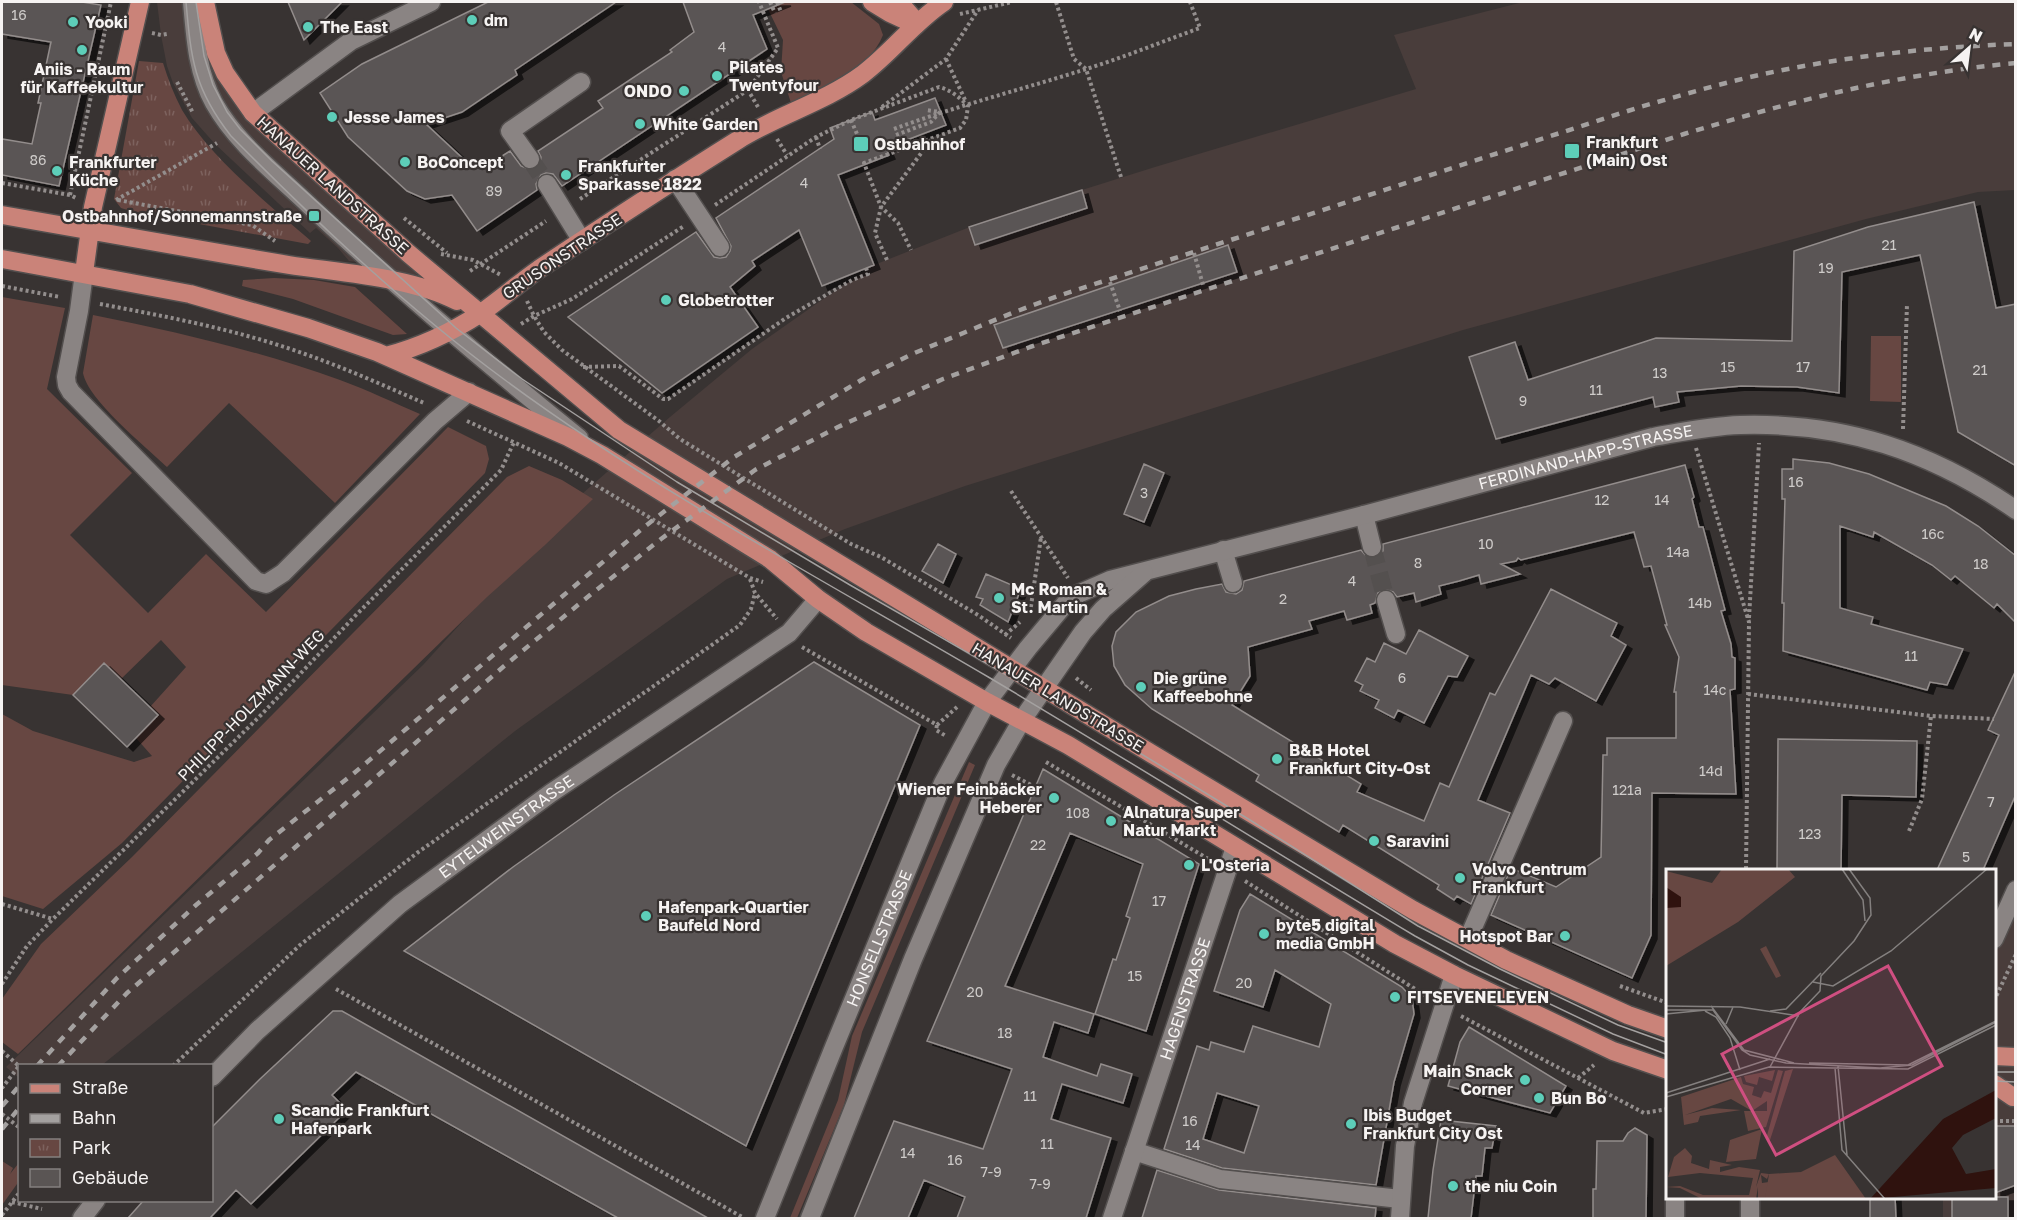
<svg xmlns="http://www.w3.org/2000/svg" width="2017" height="1220" viewBox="0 0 2017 1220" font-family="'Golos Text',sans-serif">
<defs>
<pattern id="park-tufts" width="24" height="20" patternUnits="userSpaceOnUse" patternTransform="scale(1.5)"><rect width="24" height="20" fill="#674742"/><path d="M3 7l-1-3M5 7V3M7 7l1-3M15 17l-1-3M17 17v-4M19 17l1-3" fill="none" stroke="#7d625e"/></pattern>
<filter id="shadow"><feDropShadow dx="6" dy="4" stdDeviation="0" flood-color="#0009"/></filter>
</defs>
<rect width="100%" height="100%" fill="#383332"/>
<path fill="#493d3b" d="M157 2H201L263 132 362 224 417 272V276L401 274 387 265 349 261 338 248 316 228 310 233 215 144 192 118 173 83 167 66 161 35Z
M1523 2H2015V190L1978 192 1866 219 1463 330 965 486 845 529 727 579 515 731 102 1065 20 1066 19 1078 6 1067 423 665 542 534 583 493 670 417 752 349 816 304 874 265 990 219 1155 167 1416 89 1394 35Z
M2015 887V1218H1943V1198H1994L1995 934Z"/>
<path fill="#674742" d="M786 2H851L879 24 883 35C869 71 824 86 791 103L781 72 783 40 768 9Z
M274 278 314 280 355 287 407 334 393 335 293 299 242 286 243 280Z
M2 297 65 308 47 389 132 473 70 535 148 613 206 554 266 612 448 427 486 446 489 459 485 473 122 843 43 909 2 896V714L33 731 134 762 152 756 136 738 158 715 150 707 186 667 161 640 121 679 104 663 73 695 2 685Z
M93 315C177 332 260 351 340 380 368 390 394 403 420 414L335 503 229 403 167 467C145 446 88 400 83 373Z
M1871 336H1901V402L1870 401Z
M529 466 562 480 593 499 545 545 487 597 18 1054 2 1042V999L41 944 132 857 507 477Z
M969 762 975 765 862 1032 844 1105 797 1218H790L838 1100 852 1036Z
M2 1161 13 1168 10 1174 18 1164 19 1165V1177L17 1184 2 1205Z"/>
<path fill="url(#park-tufts)" d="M139 61 163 63C168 79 174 95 182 110 210 157 269 205 311 241L308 244 134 212 121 208 114 199Z"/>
<path fill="#5a5554" stroke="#938d8c" stroke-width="1.5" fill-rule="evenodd" filter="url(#shadow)" d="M2 2H82L101 5 59 186 2 175V139L32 144 41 103H38L51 42 2 34Z
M288 2H342L304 40Z
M488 2H616L515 70 517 75 462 112 426 124 471 166 483 158 488 165 510 151 521 166 531 170 537 168 540 163 541 157 538 151 603 108 598 101 672 52 670 50 694 32 683 2H785L753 15 767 49 562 186 553 174 546 173 541 175 536 184 537 190 477 231 452 195 425 199 407 191 348 137 320 93 362 64Z
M935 98 946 125 886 148 889 155 838 175 874 265 822 286 799 230 752 261 755 266 730 287 758 327 662 393 568 317 696 232 714 257 720 258 726 257 730 251 731 246 716 218 834 139 830 128 872 112 875 120Z
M1082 190 1087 208 975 245 969 227Z
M1974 202 1996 308 2016 304V466L1958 432 1920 255 1842 272 1839 393 1797 387 1741 386 1677 392 1679 402 1655 407 1653 397 1496 439 1469 357 1515 342 1528 380 1656 338 1792 341 1794 251 1868 227Z
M1228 245 1237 272 1003 348 994 325Z
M1793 459 1829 463 1869 474 1946 506 1978 526 2016 556V623L1997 604 1994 608 1955 576 1951 580 1932 565 1874 532 1873 537 1840 526V608L1873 617 1871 624 1963 649 1947 685 1930 682 1927 690 1783 651 1784 603H1782L1785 499H1782V469H1793Z
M1144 464 1164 473 1144 522 1124 514Z
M1685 465 1694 497 1692 499 1699 527H1703L1725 610 1721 611 1731 644 1732 657 1735 658V689L1730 690 1736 794 1652 793 1651 935 1632 978 1491 915 1511 868 1556 887 1601 857 1603 755H1607V738H1676V692H1674L1679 657 1665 625H1667L1651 566 1644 567 1634 532 1521 560 1518 558 1516 561 1501 564 1520 574 1481 584 1479 575 1459 581 1439 586 1441 594 1416 602 1414 593 1397 597 1393 592 1383 589 1378 593 1375 603 1370 605 1372 613 1347 620 1344 611 1309 621 1312 629 1248 647 1250 676 1232 705 1361 784 1357 792 1424 821 1440 783 1449 787 1490 693 1495 695 1551 589 1617 623 1611 636 1626 645 1596 701 1555 678 1549 684 1531 675 1478 800 1510 813 1471 904 1457 896 1454 900 1437 889 1439 885 1343 825 1339 832 1256 781 1259 775 1152 709 1125 685 1114 666 1112 646 1116 632 1136 612 1169 596 1196 589 1222 584 1226 592 1236 594 1242 590 1244 581 1361 550 1368 558H1375L1383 551V544Z
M938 544 956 554 943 583 922 571Z
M986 574 1021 589 1008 622 980 605 983 599 976 597Z
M1419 630 1468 656 1457 677 1448 676 1424 723 1398 710 1394 718 1375 708 1379 700 1360 691 1363 685 1355 681 1367 658 1375 662 1384 643 1406 654Z
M814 662 920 725 746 1146 404 951 513 867 614 795Z
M104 663 158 715 127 747 73 695Z
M2016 670V794L1983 870H1937L1999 735 1988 730Z
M1778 739 1917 741 1916 797 1842 795 1841 870H1777Z
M1043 769 1199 864 1146 1031 1095 1014 1113 959 1116 960 1130 918 1126 916 1143 864 1070 833 1005 986 1094 1014 1088 1033 1054 1022 1043 1057 1097 1076 1101 1064 1132 1074 1123 1103 1062 1084 1051 1119 1111 1138 1086 1218H957L965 1197 924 1180 908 1218H854L894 1121 983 1149 1012 1069 927 1041Z
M1250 894 1402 987 1412 998 1414 1014 1394 1082 1376 1185 1222 1168 1164 1149 1197 1046 1209 1050 1211 1042 1244 1052 1253 1026 1319 1047 1331 1004 1275 970 1263 1007 1214 991 1240 910ZM1217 1093 1259 1106 1244 1153 1203 1139Z
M333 1011H342L708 1218H618L356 1072 332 1095 347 1110 251 1204 236 1190 210 1218H128L144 1200H212V1127L260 1079Z
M1469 1027 1566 1086 1550 1113 1448 1086 1460 1042Z
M1441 1120 1496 1126 1492 1148H1485L1482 1176H1476L1471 1218H1428L1433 1170Z
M1995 1126H2016V1185L1995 1193Z
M1635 1128 1647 1135 1646 1218H1593V1189H1596L1597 1141H1623L1628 1133Z
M1157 1170 1219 1190 1376 1208 1375 1218H1142Z
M1870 1197H1895L1896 1218H1870Z
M1952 1197H2008V1218H1952Z"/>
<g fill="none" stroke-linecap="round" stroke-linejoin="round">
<path stroke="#54504f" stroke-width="18" stroke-dasharray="18 9" stroke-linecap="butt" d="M530 159 547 184
M1372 547 1386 600"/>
<defs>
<g id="minor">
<path d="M192 2C195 36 197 72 214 103 237 144 277 174 310 206 397 287 487 364 579 438"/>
<path d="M253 113 351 41 431 2"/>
<path d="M530 159 510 131 581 82"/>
<path d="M675 179 720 247"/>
<path d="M547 184 582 241"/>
<path d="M84 273 79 311 66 377 67 385 71 392 256 581 266 584 283 573 435 421 469 392"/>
<path d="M1364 515 1372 547"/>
<path d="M1223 550 1233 583"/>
<path d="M1386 600 1396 634"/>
<path d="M1468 939 1563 721"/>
<path d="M1994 939 2016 890"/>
<path id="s1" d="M212 1077 257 1031 400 904 551 793 789 633 818 599"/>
<path d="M1134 1151 1220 1179 1400 1199"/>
<path d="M82 1218 96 1200"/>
<path id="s2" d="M765 1218 834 1047 943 783 987 702 1028 648 1065 604 1078 594 1110 580 1364 515 1653 437C1682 432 1710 426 1740 425 1844 422 1930 451 2016 510"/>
<path d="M810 1218 913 959 996 765 1022 720 1083 632 1103 609 1144 573"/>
<path id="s3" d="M1112 1218 1235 847"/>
<path d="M1400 1218 1405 1146 1413 1103 1454 975"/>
<path d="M1675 1218V1198"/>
<path d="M1750 1218V1198"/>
</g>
<path id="major" d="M205 2 216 53 225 73 253 113 408 253 619 430 1152 754 1413 910 1506 960 1628 1015 1668 1029
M872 2 890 13 916 25
M899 2 912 17 916 25
M2 215C97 231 193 249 289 265 342 273 410 277 457 301
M2 259 190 294 308 328 377 352 568 437 602 455 770 559 818 599 866 632 987 702 1068 745 1395 944 1454 975 1613 1051 1668 1070
M84 273 93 207 140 2
M386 356C420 347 452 332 481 313 501 299 519 283 539 269 605 225 671 182 738 140 778 115 825 102 863 74 892 52 914 22 944 2
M1994 1056 2016 1057
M1994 1084 2013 1097"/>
</defs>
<use href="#minor" stroke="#534f4e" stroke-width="21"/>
<use href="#major" stroke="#534f4e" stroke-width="21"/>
<path stroke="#938e8d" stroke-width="4" stroke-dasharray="3 3" stroke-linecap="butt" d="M770 2 775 13
M777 2 781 12
M1056 2 1074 59 1086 69 1121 177
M960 14 1012 2
M152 33 161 35 167 34
M946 59 966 102
M177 82 193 113
M758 107 748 90 778 48 759 2
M882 107 946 59 978 10
M851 120 857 134
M894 129C956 106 1020 90 1083 70 1122 58 1161 42 1200 28L1190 2
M896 135 931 122 940 112 926 110
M816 137 820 149
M777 139 787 155
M2 183 70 195 76 198
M70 195 111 2
M580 199 748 90
M116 200 217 143
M118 200 252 225 275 241
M715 205 816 137 851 120 939 87C951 90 959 97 968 106L966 120 960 128 864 163 881 207 898 223 911 250
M404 218 447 253
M1194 253 1203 285
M441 254 473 260 501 275
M887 260 875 233 881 207 931 140
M470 271 546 221
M1110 282 1120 311
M2 286 60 297
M527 301 534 316 544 332 562 350 659 421 680 439 851 544 881 557 978 615 1011 638
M100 304C169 317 238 330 305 354 345 368 385 386 424 403
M521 324 534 316 572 299 684 226
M583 367 619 366 663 399H668L786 318 852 280 868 274 866 268
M467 421 559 463 750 578 763 582
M1903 429 1907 304
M1696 448 1749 622 1746 870
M1011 491 1068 578
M750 579 755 593 777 619
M1030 613 1041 537
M1749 618 1759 443
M1005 635 1020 622
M802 647 937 725 936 730 946 736
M1076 678 1091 690
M1748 694 1931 716 1994 719
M937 725 957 707
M1046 762 1210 860
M1012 775 1031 785
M1909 831 1922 799 1931 716
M1245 881 1426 996
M2 904 53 919
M2 984 27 946 53 919 261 715 357 614 501 470 514 442
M1620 986 1668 1003
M336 989 744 1218
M1994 1001 2016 954
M1461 1016 1644 1113 1668 1109
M2 1051 19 1066 2 1088
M173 1066 300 945 417 853 740 625 751 609 755 593
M1578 1078 1594 1065
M2 1114 20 1128
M1994 1121H2016
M12 1202 42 1209
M2 1215 20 1192"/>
<use href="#minor" stroke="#8a8483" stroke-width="18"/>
<use href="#major" stroke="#ca8379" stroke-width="18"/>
<path stroke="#a4a1a0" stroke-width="1.5" d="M186 2C191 59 194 89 231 136 316 222 407 308 505 380 658 493 827 582 990 678 1133 763 1273 851 1415 936L1468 965 1613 1034 1668 1055
M196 2 204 56 213 85 227 112 240 129 272 161 456 328 522 379 677 482 850 585 1092 724 1250 820 1418 926 1500 969 1618 1025 1668 1043
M1994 1072H2016
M1994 1081 2016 1082"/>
<path stroke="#a4a1a0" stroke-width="4.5" stroke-dasharray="8 8" stroke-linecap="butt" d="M37 1066 117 978 196 905 258 853 269 840 353 774 643 528 734 457 863 379 912 354 1012 313 1058 296 1640 107C1686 94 1732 80 1778 71 1857 55 1936 47 2016 44
M58 1066 127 993 503 667 590 595 661 539 755 470 838 427 943 379 1030 347 1684 134C1796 100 1898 74 2016 63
M2 1106 20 1085
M2 1129 20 1107"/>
</g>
<g fill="#5dceb9" stroke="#383332" stroke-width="2">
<circle cx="472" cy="20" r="6"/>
<circle cx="73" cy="22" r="6"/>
<circle cx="308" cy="27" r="6"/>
<circle cx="82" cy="50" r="6"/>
<circle cx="717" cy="76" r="6"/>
<circle cx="684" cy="91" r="6"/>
<circle cx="332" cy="117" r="6"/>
<circle cx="640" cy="124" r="6"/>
<rect x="853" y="136" width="16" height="16" rx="3"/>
<rect x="1564" y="143" width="16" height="16" rx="3"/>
<circle cx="405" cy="162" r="6"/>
<circle cx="57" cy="171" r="6"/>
<circle cx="566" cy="175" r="6"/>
<rect x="308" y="210" width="12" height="12" rx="3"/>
<circle cx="666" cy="300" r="6"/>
<circle cx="999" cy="598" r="6"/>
<circle cx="1141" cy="687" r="6"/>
<circle cx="1277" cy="759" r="6"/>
<circle cx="1054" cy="798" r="6"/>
<circle cx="1111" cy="821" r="6"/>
<circle cx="1374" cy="841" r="6"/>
<circle cx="1189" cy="865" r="6"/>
<circle cx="1460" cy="878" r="6"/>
<circle cx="646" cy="916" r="6"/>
<circle cx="1264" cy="934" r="6"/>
<circle cx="1565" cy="936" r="6"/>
<circle cx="1395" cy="997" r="6"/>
<circle cx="1525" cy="1080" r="6"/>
<circle cx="1539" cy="1098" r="6"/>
<circle cx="279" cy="1119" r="6"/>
<circle cx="1351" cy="1124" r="6"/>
<circle cx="1453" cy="1186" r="6"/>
</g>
<g text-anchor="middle" stroke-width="4.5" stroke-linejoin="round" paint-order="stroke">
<g font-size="14" fill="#cfccca">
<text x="19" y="20">16</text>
<text x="722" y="52">4</text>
<text x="38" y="165">86</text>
<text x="804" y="188">4</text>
<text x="494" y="196">89</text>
<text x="1889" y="250">21</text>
<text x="1826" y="273">19</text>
<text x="1728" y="372">15</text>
<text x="1803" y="372">17</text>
<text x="1980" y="375">21</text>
<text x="1660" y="378">13</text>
<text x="1596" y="395">11</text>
<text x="1523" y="406">9</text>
<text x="1796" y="487">16</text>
<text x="1144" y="498">3</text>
<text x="1602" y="505">12</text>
<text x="1662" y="505">14</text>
<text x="1933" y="539">16c</text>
<text x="1486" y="549">10</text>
<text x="1678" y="557">14a</text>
<text x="1418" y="568">8</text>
<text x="1981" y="569">18</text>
<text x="1352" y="586">4</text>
<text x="1283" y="604">2</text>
<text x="1700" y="608">14b</text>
<text x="1911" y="661">11</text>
<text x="1402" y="683">6</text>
<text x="1715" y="695">14c</text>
<text x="1711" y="776">14d</text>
<text x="1627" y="795">121a</text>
<text x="1991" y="807">7</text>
<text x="1078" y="818">108</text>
<text x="1810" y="839">123</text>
<text x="1038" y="850">22</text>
<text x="1966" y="862">5</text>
<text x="1159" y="906">17</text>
<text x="1135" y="981">15</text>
<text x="1244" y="988">20</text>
<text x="975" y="997">20</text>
<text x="1005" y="1038">18</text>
<text x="1030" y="1101">11</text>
<text x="1190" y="1126">16</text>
<text x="1047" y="1149">11</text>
<text x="1193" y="1150">14</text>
<text x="908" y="1158">14</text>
<text x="955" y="1165">16</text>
<text x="991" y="1177">7-9</text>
<text x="1040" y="1189">7-9</text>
</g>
<g font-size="16" font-weight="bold" fill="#f6f3f2" stroke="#383332" text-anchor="start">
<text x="484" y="26">dm</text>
<text x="85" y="28">Yooki</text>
<text x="320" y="33">The East</text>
<text x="729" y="73">Pilates<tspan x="729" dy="18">Twentyfour</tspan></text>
<text x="82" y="75" text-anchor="middle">Aniis - Raum<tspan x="82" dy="18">für Kaffeekultur</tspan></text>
<text x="672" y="97" text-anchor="end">ONDO</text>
<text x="344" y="123">Jesse James</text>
<text x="652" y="130">White Garden</text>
<text x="1586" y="148">Frankfurt<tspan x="1586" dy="18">(Main) Ost</tspan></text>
<text x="874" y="150">Ostbahnhof</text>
<text x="69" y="168">Frankfurter<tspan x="69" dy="18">Küche</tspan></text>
<text x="417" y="168">BoConcept</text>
<text x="578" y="172">Frankfurter<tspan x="578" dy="18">Sparkasse 1822</tspan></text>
<text x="302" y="222" text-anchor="end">Ostbahnhof/Sonnemannstraße</text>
<text x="678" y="306">Globetrotter</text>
<text x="1011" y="595">Mc Roman &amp;<tspan x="1011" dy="18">St. Martin</tspan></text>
<text x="1153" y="684">Die grüne<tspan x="1153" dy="18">Kaffeebohne</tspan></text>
<text x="1289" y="756">B&amp;B Hotel<tspan x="1289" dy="18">Frankfurt City-Ost</tspan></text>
<text x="1042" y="795" text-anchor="end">Wiener Feinbäcker<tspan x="1042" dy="18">Heberer</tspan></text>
<text x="1123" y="818">Alnatura Super<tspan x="1123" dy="18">Natur Markt</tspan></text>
<text x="1386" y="847">Saravini</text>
<text x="1201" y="871">L'Osteria</text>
<text x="1472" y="875">Volvo Centrum<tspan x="1472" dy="18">Frankfurt</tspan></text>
<text x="658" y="913">Hafenpark-Quartier<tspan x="658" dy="18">Baufeld Nord</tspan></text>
<text x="1276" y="931">byte5 digital<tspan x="1276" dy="18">media GmbH</tspan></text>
<text x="1553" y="942" text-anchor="end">Hotspot Bar</text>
<text x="1407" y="1003">FITSEVENELEVEN</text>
<text x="1513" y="1077" text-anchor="end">Main Snack<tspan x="1513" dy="18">Corner</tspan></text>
<text x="1551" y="1104">Bun Bo</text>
<text x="291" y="1116">Scandic Frankfurt<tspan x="291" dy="18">Hafenpark</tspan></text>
<text x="1363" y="1121">Ibis Budget<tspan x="1363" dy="18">Frankfurt City Ost</tspan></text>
<text x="1465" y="1192">the niu Coin</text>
</g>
<g font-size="16" fill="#f6f3f2" stroke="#383332">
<text transform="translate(333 185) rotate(42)" y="6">HANAUER LANDSTRASSE</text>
<text transform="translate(562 256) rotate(-34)" y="6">GRUSONSTRASSE</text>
<text dy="6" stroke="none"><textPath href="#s2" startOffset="1230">FERDINAND-HAPP-STRASSE</textPath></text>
<text transform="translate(1058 697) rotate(31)" y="6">HANAUER LANDSTRASSE</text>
<text transform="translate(251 705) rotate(-46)" y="6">PHILIPP-HOLZMANN-WEG</text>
<text dy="6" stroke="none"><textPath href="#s1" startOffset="387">EYTELWEINSTRASSE</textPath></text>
<text dy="6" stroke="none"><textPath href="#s2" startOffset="302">HONSELLSTRASSE</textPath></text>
<text dy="6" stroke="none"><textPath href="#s3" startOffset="231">HAGENSTRASSE</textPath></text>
</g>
</g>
<g transform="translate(1666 869)">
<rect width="330" height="330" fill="#383332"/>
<path d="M127 200 104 271 100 270 119 202ZM109 201 106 212 93 208 91 216 80 213 78 207ZM112 201 117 202 100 258 82 262 78 242H101V232L86 242 65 230 19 246 46 239 75 241 34 247 32 253 18 256 15 228 75 208 77 215 88 218 86 226 95 229 98 222 105 224ZM96 260 90 290 60 293 64 271ZM19 279 26 287 25 294 43 300 44 291 66 296 54 298V303L73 298 94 301 90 318 95 304 103 305 101 310 95 306 96 314 103 313 102 330H92V318L90 330H36L14 319 0 318 14 317 37 326H83L87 309 34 304 2 308 8 288Z" fill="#674742"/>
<path d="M56 0H122L129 8 72 53 0 97V2L46 14ZM100 77 115 107 110 109 94 80ZM169 286 200 330H99L103 305 135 303Z" fill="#674742"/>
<path d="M0 18 15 28V38L0 39ZM330 221V249L297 266 286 279 300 305 330 300V319L204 330 277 250Z" fill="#2f120e"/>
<path fill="none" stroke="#84807f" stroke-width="1.5" d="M176 0 197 31 199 52M147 113 167 117 225 82 321 0M0 137 74 138 133 147M45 137 78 181 128 194M0 141H47L76 181 84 186 120 194 214 199 246 196 330 153M39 142 50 148 64 169 74 201M104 142 120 140 155 104M0 145 40 141M60 155 67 138M143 194 242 196 330 152M172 197 181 286M104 198 134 143 154 122 155 107 188 72 205 46 204 29 183 0M169 199 176 281 219 330M0 224 104 190M0 228 103 198 242 200 330 156"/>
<path fill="#cf4f81" fill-opacity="0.15" stroke="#cf4f81" stroke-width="3" d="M222 97 276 197 110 286 56 185Z"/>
<rect width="330" height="330" fill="none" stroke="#f6f3f2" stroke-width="3"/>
</g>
<rect width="2017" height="1220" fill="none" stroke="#f6f3f2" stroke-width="6"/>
<rect x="18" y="1064" width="195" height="138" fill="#383332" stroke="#84807f" stroke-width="1.5"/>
<rect x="30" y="1084" width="30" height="9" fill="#ca8379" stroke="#84807f" stroke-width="1.5"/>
<text x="72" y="1094" font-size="18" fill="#f6f3f2">Straße</text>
<rect x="30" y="1114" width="30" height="9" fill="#a4a1a0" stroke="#84807f" stroke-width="1.5"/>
<text x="72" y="1124" font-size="18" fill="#f6f3f2">Bahn</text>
<rect x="30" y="1139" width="30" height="18" fill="url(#park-tufts)" stroke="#84807f" stroke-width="1.5"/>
<text x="72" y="1154" font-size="18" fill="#f6f3f2">Park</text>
<rect x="30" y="1169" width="30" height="18" fill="#5a5554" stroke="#84807f" stroke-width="1.5"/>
<text x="72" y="1184" font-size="18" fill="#f6f3f2">Gebäude</text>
<g transform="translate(1969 48) rotate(28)" stroke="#383332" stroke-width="4.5" paint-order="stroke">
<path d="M0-4.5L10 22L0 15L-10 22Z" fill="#f6f3f2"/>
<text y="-9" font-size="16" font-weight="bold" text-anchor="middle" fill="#f6f3f2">N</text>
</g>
</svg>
